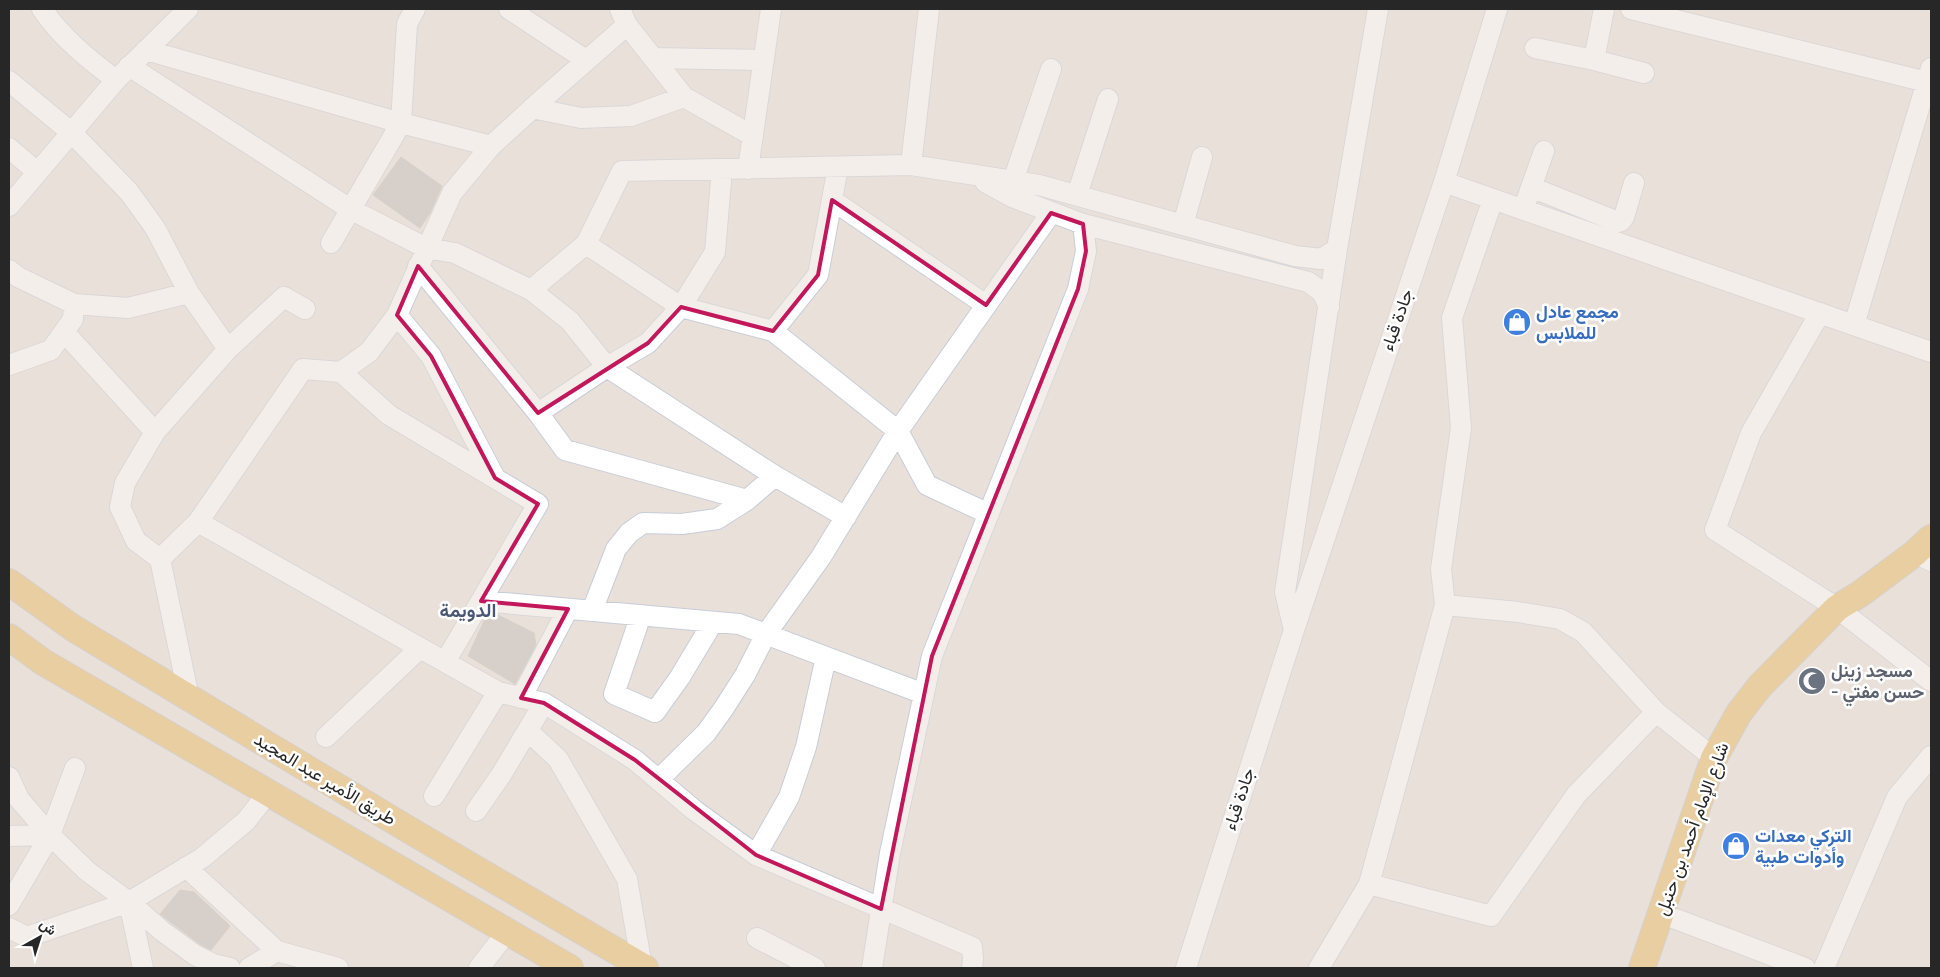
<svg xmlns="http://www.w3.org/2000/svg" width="1940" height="977" viewBox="0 0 1940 977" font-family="Cabin,Vazirmatn,sans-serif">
<rect width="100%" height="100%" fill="#e9e0d9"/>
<path fill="#c1bab6" stroke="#c4bcb3" d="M401 157 442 186 430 213 420 228 373 195Z
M496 614 534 633 536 645 515 684 468 656 484 621Z
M180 890 194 892 230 926 211 950 201 945 160 914Z"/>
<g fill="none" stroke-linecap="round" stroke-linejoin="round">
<defs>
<path id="minor" d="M42 9C62 38 88 59 116 80
M509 9 586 60
M620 9 627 25 684 97 753 136
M1631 9 1927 82
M1535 48 1594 60 1644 73
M146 50 401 123 491 146
M654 58 764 60
M1594 60 1604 9
M129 66 350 209 426 248 455 253 531 290 570 321 607 367 775 476 846 517
M9 81 72 133 129 192 155 228 189 293 228 349
M532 108 581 118 631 116 684 97
M9 148 37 172
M911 165 929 9
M748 169 771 9
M1013 181 1051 69
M985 182 1012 197 1083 224 1308 282 1322 292 1329 307
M1444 182 1931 352
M1531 187 1618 222 1621 221 1624 217 1634 183
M1077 195 1108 99
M1527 199 1544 151
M832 200 986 305
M9 206 116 80 188 9
M1183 225 1202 157
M331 243 401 123 407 24 415 9
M586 244 681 307 773 331 898 431 927 485 989 514
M418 266 538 413 565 450 747 500 775 476
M9 270 18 277 74 304 128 308 189 293
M531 290 586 244 622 171 911 165 1039 185 1295 256 1321 259 1337 249
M1820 313 1751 433 1715 530 1837 608 1931 681
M397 315 431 356 495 478
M1854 325 1931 68
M773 331 818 275 838 167
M64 332 155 432
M9 365 51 350 73 319 74 304
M341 372 389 415 538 504 445 662
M538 413 607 367 648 343 681 307 715 252 722 169
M198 522 498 692 544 703 635 760 694 810 756 855 972 947 973 959 972 968
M1915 553 1931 561
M160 559 136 541 120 507 125 483 155 432 228 349 284 297 305 309
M481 601 739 624 924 694
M1445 605 1518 612 1560 619 1583 632 1656 712 1714 758
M592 611 616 549 629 533 643 523 682 524 717 519 747 500
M641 615 614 694 655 712 680 677 713 622
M1294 630 1285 592 1337 249 1378 9
M189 698 160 559 198 522 303 369 341 372 369 352 397 315 452 193 491 146 547 95 627 25
M521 698 568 609
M528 731 558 759 627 879 642 967
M326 737 420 648
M9 777 19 799 50 835 87 871 129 902 162 931 195 955 213 964 230 968
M658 780 706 733 724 708 745 675 766 634 821 557 898 431 1051 213
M434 796 498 692
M476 811 501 775 544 703
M9 836 50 835
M756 855 789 797 806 747 826 657
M186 867 277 951 338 968
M1369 884 1491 916 1576 795 1656 712
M129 902 143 968
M9 905 50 835 75 768
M1660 913 1805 968
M9 928 27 937 129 902 202 858 246 821 268 793
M757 938 815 968
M249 968 277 951
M479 968 507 932
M872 968 890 853 932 656 1078 289 1086 251 1083 224
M1186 968 1294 630 1444 182 1497 9
M1319 968 1369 884 1445 605 1441 569 1461 428 1452 318 1493 199
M1824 968 1897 797 1931 756"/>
<path id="major" d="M9 582 73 628 411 831 645 968
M9 637 43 662 570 968
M1642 968 1714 758 1739 713 1760 686 1837 608 1860 594 1915 553 1931 538"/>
</defs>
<use href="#minor" stroke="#c7cdd8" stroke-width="22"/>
<use href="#major" stroke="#bebebe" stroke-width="28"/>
<use href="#minor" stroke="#fff" stroke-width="20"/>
<use href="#major" stroke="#e8b85f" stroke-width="26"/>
</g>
<path d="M0 0H1940V977H0ZM832 200 986 305 1051 213 1083 224 1086 251 1078 289 932 656 881 909 756 855 635 760 544 703 521 698 568 609 481 601 538 504 495 478 431 356 397 315 418 266 538 413 648 343 681 307 773 331 818 275Z" fill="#e9e0d9" fill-opacity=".55" fill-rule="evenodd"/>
<path fill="none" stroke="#c2185b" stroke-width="4" stroke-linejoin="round" d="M832 200 986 305 1051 213 1083 224 1086 251 1078 289 932 656 881 909 756 855 635 760 544 703 521 698 568 609 481 601 538 504 495 478 431 356 397 315 418 266 538 413 648 343 681 307 773 331 818 275Z"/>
<defs>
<symbol id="shop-disc" viewBox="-11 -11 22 22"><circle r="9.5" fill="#3f7fe0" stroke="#fff"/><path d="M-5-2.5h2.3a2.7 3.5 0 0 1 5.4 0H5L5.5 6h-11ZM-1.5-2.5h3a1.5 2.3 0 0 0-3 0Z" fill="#fff"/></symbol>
<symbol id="mosque-disc" viewBox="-11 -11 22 22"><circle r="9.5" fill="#6b7280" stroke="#fff"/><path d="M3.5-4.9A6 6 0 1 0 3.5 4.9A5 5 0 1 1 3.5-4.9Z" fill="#fff"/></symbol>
</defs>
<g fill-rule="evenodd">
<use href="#shop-disc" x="1501" y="306" width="32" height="32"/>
<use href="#mosque-disc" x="1796" y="665" width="32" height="32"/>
<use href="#shop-disc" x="1720" y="830" width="32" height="32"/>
</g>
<g text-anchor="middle" stroke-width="5" stroke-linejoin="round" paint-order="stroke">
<g font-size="18" font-weight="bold" fill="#366cbe" stroke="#fff" text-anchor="start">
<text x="1536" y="318">مجمع عادل<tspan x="1536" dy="21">للملابس</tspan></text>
<text x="1755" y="842">التركي معدات<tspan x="1755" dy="21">وأدوات طبية</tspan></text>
</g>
<g font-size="18" fill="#272727" stroke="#fff">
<text transform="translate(1397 320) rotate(-71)" y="6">جادة قباء</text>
<text transform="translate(325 779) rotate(31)" y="6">طريق الأمير عبد المجيد</text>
<text transform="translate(1239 799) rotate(-72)" y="6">جادة قباء</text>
<text transform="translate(1692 829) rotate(-70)" y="6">شارع الإمام أحمد بن حنبل</text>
</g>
<g font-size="18" font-weight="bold" fill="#5b616d" stroke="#fff" text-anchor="start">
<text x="1831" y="677">مسجد زينل<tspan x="1831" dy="21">- حسن مفتي</tspan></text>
</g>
<g font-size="19" font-weight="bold" fill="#4a5774" stroke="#fff">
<text x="468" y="617">الدويمة</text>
</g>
</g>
<rect width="1940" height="977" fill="none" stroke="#272727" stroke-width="20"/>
<g transform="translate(40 937) rotate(39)" stroke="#ffffff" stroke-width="4" paint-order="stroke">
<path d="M0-4L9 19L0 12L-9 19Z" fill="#272727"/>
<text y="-8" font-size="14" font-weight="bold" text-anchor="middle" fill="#272727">ش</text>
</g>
</svg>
